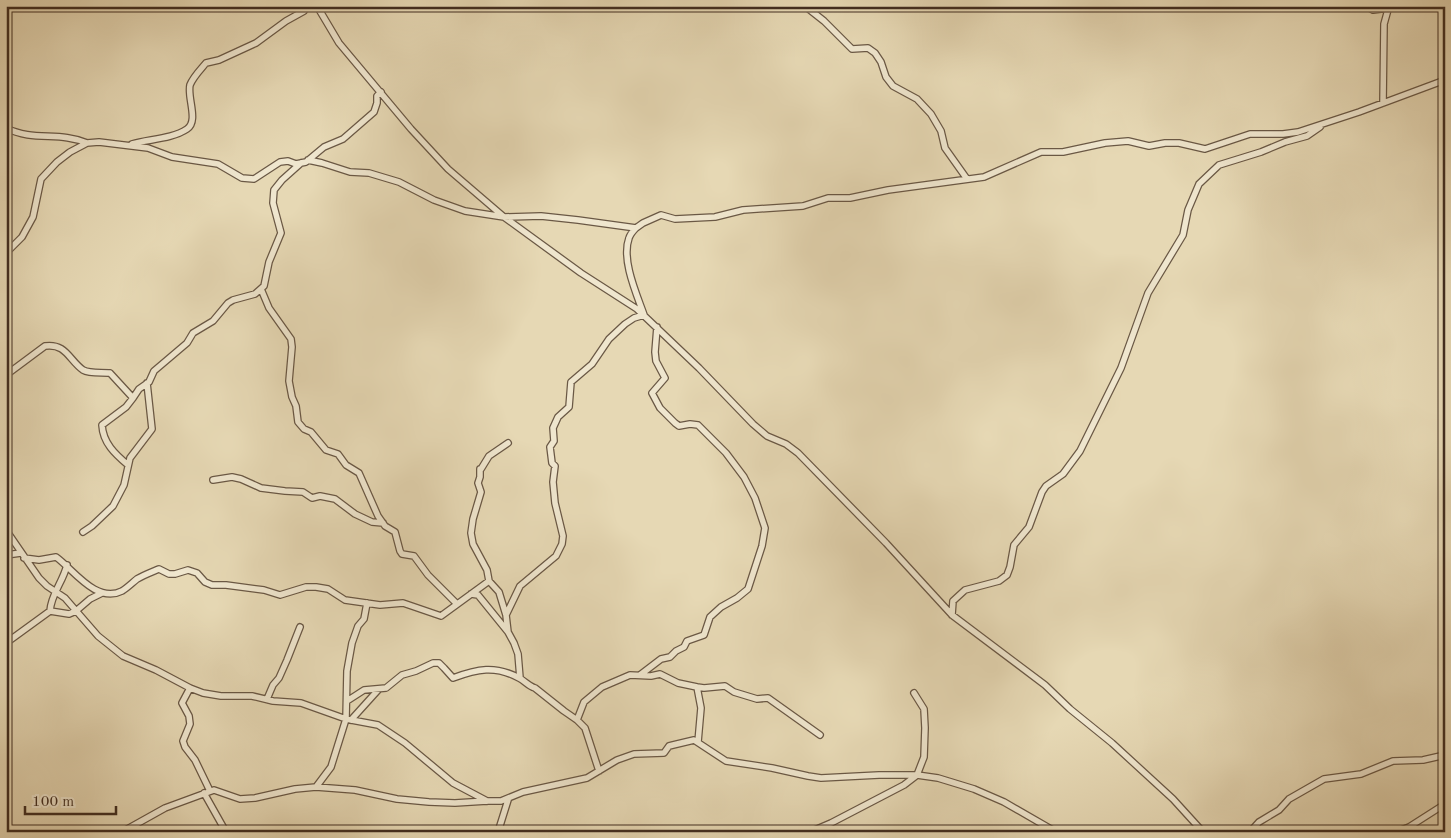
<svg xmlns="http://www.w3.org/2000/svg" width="1451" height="838" viewBox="0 0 1451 838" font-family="'Old Standard TT',serif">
<rect width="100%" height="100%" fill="#e6d8b4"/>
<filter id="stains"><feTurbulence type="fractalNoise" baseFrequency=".004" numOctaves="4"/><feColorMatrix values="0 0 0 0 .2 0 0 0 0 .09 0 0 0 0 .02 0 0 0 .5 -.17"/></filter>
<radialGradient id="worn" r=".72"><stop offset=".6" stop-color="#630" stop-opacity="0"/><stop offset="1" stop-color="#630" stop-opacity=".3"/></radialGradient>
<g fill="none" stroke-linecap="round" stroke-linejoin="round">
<defs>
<path id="minor" d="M317 6 339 43 411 129 448 169 504 217 581 273 637 309 699 368 753 424 767 436 786 444 798 453 886 543 952 615 1045 685 1070 709 1112 743 1173 799 1203 832
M805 6 824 21 852 49 868 48 875 53 881 62 886 77 893 86 917 99 931 114 941 131 945 148 967 179
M1366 6 1373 10 1389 8
M1383 103 1384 24 1389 6
M6 128C34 142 59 131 87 143
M132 144C149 139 172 139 187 129 199 121 187 98 190 85 193 77 201 69 206 63L219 60 256 43 286 21 304 11 306 6
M308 160 322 163 350 172 369 173 399 182 434 200 465 211 504 217 541 216 578 220 636 228 643 223 661 215 675 219 715 217 743 210 803 206 828 198H850L888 190 984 177 1041 152H1063L1105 143 1128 141 1149 146 1165 143H1179L1205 149 1250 134H1283L1298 132 1359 112 1445 80
M6 253 22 237 33 217 41 179 57 162 70 152 87 143 99 142 148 148 172 157 218 164 242 178 254 179 280 162 288 161 296 164 306 162 324 147 343 139 374 112 377 103V96L381 92
M261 289 269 308 291 339 292 347 289 381 292 397 296 406 298 422 304 429 311 432 326 450 338 454 346 465 359 473 378 516 385 526 395 532 400 551 402 554 414 556 428 575 457 604
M6 375 45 346C66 343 69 360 83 370 90 374 102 372 110 373L133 398 139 389 149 382 154 371 187 343 193 333 213 321 228 303 233 300 255 294 264 286 269 262 281 233 273 203 274 190 282 180 301 163
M128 465C115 454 103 443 102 425L126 407 133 398
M213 480 232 477 241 479 261 488 285 491 303 492 312 498 320 496 335 499 355 514 372 522 383 523
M6 530 39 578 47 586 65 598 98 636 123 656 156 670 190 688 203 693 221 696H252L273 701 301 703 346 719 378 725 405 743 453 783 487 801
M83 532 92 526 113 506 124 485 130 458 152 429 147 383
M6 555 21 553
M24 558 39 560 56 557C73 569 96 604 122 591 127 588 132 583 137 579 144 575 152 572 159 569L169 574H175L188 570 197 573 205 582 212 585H226L264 590 280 595 306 587H316L328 589 345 600 380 605 403 603 441 616 489 581
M471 594 478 595 508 632
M50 611 69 614 76 611 90 599 102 593
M506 615 499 592 489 581 487 570 473 544 471 533 473 519 481 492 478 483 480 477V469H481L489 456 508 443
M952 615 953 601 965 590 999 581 1007 575 1010 567 1014 545 1029 527 1042 492 1046 486 1063 474 1080 451 1121 368 1148 293 1183 235 1188 210 1199 184 1219 165 1261 152 1285 142 1307 136 1320 127
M6 643 50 611C51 594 63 582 67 565
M640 675 661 659 670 657 676 651 684 647 687 641 704 635 710 617 721 607 737 598 748 589 762 546 765 528 755 498 744 477 726 453 698 425 690 424 679 426 675 423 660 408 652 393 665 378 656 361 655 352 657 327
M520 678 518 654 514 643 508 632 506 615 520 586 556 556 562 544 563 536 555 503 553 482 555 466 552 463 550 447 554 441 553 428 558 417 569 407 571 382 592 364 609 339 625 324 634 318 644 315C637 295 621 260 629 238 630 235 633 231 636 228
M697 687 704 688 725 686 734 692 757 699 768 698 820 735
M190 688 182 703 189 716 190 724 183 741 185 747 195 760 210 791
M267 699 273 685 279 678 287 660 300 627
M347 701 364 690 386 688 402 675 416 671 433 663H439L444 668 453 678C477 669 495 665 519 678 525 681 528 686 535 688L564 711 577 720 585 728 599 771
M351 720 379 689
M577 720 584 702 602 687 630 675 651 676 660 674 678 683 697 687 701 708 698 742
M316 787 331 767 346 719 347 671 352 643 358 626 364 619 367 603
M204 793 226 832
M122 832 165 808 214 790 240 799 255 798 295 789 316 787 355 790 397 799 429 802 455 803 487 801H501L523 792 587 778 617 760 634 754 664 753 669 746 673 745 694 740 726 761 772 768 808 776 821 778 879 775H917L938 778 974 789 1004 802 1056 832
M498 832 508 800
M810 832 831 823 904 785 917 775 924 757 925 728 924 709 914 693
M1250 832 1259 822 1279 810 1289 799 1324 779 1361 774 1393 761 1423 760 1445 755
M1396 832 1409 827 1445 804"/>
</defs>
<use href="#minor" stroke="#6a5845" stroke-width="8"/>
<use href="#minor" stroke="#efe6ce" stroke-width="5.5"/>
</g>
<rect width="1451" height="838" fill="none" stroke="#e6d8b4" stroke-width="25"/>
<rect x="8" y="8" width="1436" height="823" fill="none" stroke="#412d20" stroke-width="2.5"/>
<rect x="12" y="12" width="1426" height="813" fill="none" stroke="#412d20"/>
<path d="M25 806v8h91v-8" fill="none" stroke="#412d20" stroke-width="2.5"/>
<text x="32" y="806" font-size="15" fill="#412d20" stroke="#efe6ce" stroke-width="4" paint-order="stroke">100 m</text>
<rect width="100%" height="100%" filter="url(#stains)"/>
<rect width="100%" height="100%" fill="url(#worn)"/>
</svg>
